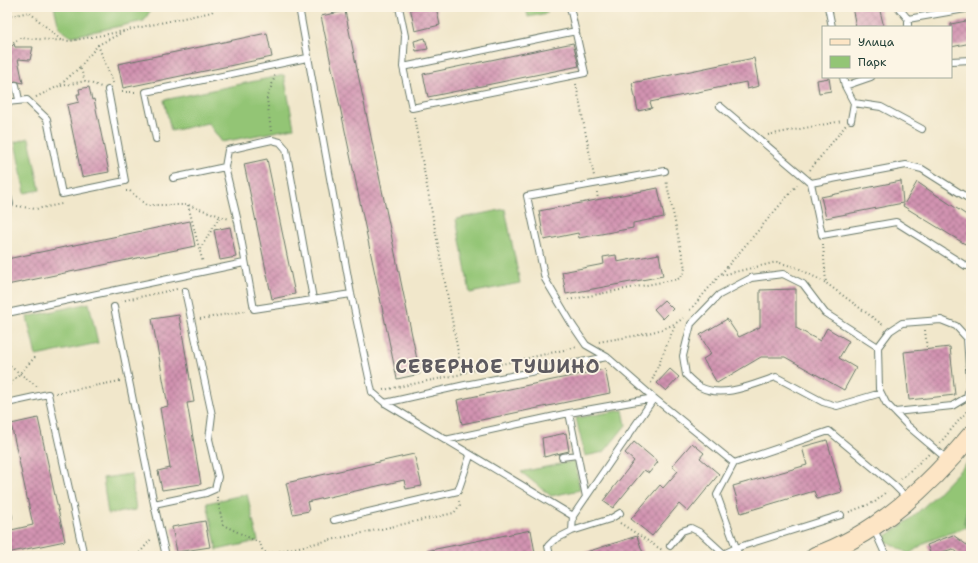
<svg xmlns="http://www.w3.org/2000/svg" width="978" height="563" viewBox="0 0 978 563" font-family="'Shantell Sans',sans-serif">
<defs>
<pattern id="forest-firs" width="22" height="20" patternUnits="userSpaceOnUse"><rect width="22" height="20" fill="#76aa66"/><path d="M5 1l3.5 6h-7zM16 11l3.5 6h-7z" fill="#608c55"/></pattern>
<pattern id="building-cross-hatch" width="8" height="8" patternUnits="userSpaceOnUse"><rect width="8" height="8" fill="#d293b1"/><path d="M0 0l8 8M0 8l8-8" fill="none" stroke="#aa7991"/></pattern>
</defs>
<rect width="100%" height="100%" fill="#fcf5e5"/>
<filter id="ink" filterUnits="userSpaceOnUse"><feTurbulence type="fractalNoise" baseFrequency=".025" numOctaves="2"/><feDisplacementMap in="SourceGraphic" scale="8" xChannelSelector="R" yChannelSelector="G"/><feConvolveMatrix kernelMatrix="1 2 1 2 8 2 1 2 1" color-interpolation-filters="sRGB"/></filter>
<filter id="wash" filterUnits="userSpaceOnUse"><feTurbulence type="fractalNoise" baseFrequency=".012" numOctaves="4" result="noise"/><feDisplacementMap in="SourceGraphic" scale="16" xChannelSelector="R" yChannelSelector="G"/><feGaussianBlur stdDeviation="0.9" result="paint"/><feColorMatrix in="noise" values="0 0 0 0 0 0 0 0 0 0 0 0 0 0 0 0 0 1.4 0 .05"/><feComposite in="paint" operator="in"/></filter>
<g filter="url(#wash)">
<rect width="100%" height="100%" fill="#f1e7cb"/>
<path fill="#93c575" stroke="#598154" d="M54 7H149L150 11 144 21 73 36C57 33 58 21 54 7Z
M526 7H546L547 13 528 17Z
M284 75 294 128 222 142 208 123 171 131 164 100Z
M29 138 40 190 25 193 15 142Z
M505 209 520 283 470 293 456 219Z
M89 303 98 343 36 356 27 317Z
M623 410 626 425 604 452 585 456 576 418Z
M575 461 580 490 551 496 521 472Z
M971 461V505L967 508 964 523 967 527 926 542 909 554 884 540V537C916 519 942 488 967 463Z
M131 474 136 510 108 514 103 478Z
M247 494 258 541 217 550 207 503Z"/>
<path fill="url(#forest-firs)" stroke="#4a744d" d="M971 505V534L964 523 967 508Z"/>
<g id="blocks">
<path fill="url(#building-cross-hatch)" d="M410 7H436L440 25 415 31Z
M852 7H879L884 27H856Z
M345 11 420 374 397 379 321 16Z
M971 20V43L951 47V24Z
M267 33 272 57 123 88 118 64Z
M425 38 428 49 416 51 414 41Z
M573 43 579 66 428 97 423 74Z
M14 44 15 47H33L30 60 18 59 23 83 15 81 10 87 7 74V51Z
M754 58 759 86 747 89 746 82 650 102 652 108 638 111 632 83Z
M829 78 831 91 819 93 817 80Z
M89 87 92 100 94 99 109 172 82 177 67 105 79 102 77 94H80L79 89Z
M267 159 295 294 272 299 244 164Z
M901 181 903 203 826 218 821 197Z
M917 182 971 218V235L965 244 903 206Z
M658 188 664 217 633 223V228L601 234 579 238 578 233 544 240 539 211Z
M190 221 195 246 7 285V259Z
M230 227 236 257 220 260 214 230Z
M659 254 663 276 566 294 562 272 604 264 603 257 616 255 617 262Z
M796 289V328L820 341 827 328 849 341 839 358 856 368 844 390 785 357H761L717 383 703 359 711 354 700 335 727 319 739 337 760 327V290Z
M664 300 673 309 663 319 654 309Z
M179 315 194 402 187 403 201 484 162 490 158 471 170 468 160 408 168 406 152 319Z
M950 347 955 395 909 400 904 352Z
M605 369 610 393 462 424 457 400Z
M670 369 679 377 666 391 657 383Z
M38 418 65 541 7 553V531L33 525 11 424Z
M566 433 569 451 544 457 542 438Z
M827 440 842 492 817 499 814 491 741 513 733 486 807 465 802 447Z
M634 442 658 462 649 473 644 470 613 508 603 501 634 461 625 453Z
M692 443 704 453 700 458 719 474 688 512 679 504 652 536 631 519 660 485 663 488 678 471 672 466Z
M414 454 422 486 406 489 404 480 307 502 309 511 293 514 286 483Z
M205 521 210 547 177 552 172 527Z
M531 530 535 553 519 556H427L426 551Z
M953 535 971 548V556H962L953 549 931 555 927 545Z
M637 536 644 556H580V554Z"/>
</g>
</g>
<g filter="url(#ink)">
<use href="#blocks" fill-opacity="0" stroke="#687869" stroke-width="1"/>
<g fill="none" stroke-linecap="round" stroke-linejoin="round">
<defs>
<path id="service" d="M299 7 351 294 372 392 385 403 573 516 572 531 554 540 548 546 550 556
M399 7 405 36 403 67 412 108 585 73 570 7
M828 7 832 27
M898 7 908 19V27
M908 19 971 8
M951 61 971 60
M403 67 576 31
M843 77 845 86 854 103
M16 85 19 100
M845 86 871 77
M7 102 27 100 47 119 62 194 125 181 108 90
M720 106 811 183 906 165 922 169 971 200
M851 120 854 103 881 107 922 129
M156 139 146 92 307 58
M173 178 225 167
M811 183 822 235 896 222 966 266 971 264
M7 192 10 204 7 205
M313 299 286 149 280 142 272 140 228 150 225 167 238 222 254 309 351 294
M114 307 154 504
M7 313 244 263
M878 347 825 313 803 284 783 274 751 278 719 295 691 324 683 356 686 375C690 379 695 384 700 387 723 399 754 384 776 377L823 402 837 406 881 393
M607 357 586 345 573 326 545 279 527 196 665 171
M7 403 48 394 84 556
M385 403 465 385 607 357 654 398 573 516
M895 412 952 406 967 397 970 382 967 338 956 326 941 320 902 323 890 331 878 347 879 389 886 403 908 426 948 460
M569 413 586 497
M445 440 569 413 654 398 734 463 717 495 739 556
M562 457 577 455
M734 463 829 431 894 485 908 499
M7 510 9 517 7 518
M334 520 458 491 470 456
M874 529 886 556
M572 531 610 519 620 513
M670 546 682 531 691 528 701 533 724 554
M166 556 154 504 206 493 215 489 218 477 209 439 212 415 185 291
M719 556 736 548 841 515"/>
<path id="secondary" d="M815 556C878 534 929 486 971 435"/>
</defs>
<use href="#service" stroke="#687869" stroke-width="8"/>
<use href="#secondary" stroke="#687869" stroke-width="20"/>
<path stroke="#687869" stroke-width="2" stroke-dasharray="1 3" stroke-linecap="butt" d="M7 17 29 12 61 40
M98 45 113 83
M7 48 20 38 70 41 124 31
M80 67 98 45 127 30 212 12 216 7
M576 84 594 176
M61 86 85 81 101 87
M118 92H137
M36 97 59 86 80 67 85 81
M414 117 462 373 577 347
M271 131 267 99 276 73
M768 135 842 121
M810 170 846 125
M126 191H130L146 205H188L229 219
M597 192 598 200
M188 205 203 263
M17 206 36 209 62 204
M823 244 826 283 883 325
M200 249 220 216
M718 276 777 262 798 268 826 283
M568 300 678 279 683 275 685 268 666 180
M121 301 177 289
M690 310 798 184
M200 319 245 311
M925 330 927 350
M599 342C623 337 665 334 683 318
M7 364 38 387
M651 383 675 325
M7 387 36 356
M383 390 462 374
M56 393 120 381
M940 443 971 406
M901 479 929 454
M217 497 223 525 260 543 262 549 267 554 454 513 460 505 459 501
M849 512 875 502 887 491
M620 523 662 550
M137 556 152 538"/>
<use href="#service" stroke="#fff" stroke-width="6"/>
<use href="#secondary" stroke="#fde5c5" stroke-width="18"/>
</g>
</g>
<g text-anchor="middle" stroke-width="3.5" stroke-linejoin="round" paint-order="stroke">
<g font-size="19" font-weight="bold" letter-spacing="1" fill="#5e5b60" stroke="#fcf5e5">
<text x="498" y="373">СЕВЕРНОЕ ТУШИНО</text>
</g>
</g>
<rect width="978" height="563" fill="none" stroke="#fcf5e5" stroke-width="24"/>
<rect x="822" y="26" width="130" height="52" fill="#fcf5e5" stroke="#a4ab9e"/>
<rect x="830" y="39" width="20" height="6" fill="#fde5c5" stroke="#a4ab9e"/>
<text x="858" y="46" font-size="12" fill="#1f3d34">Улица</text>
<rect x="830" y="56" width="20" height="12" fill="#93c575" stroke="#a4ab9e"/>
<text x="858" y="66" font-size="12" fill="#1f3d34">Парк</text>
</svg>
